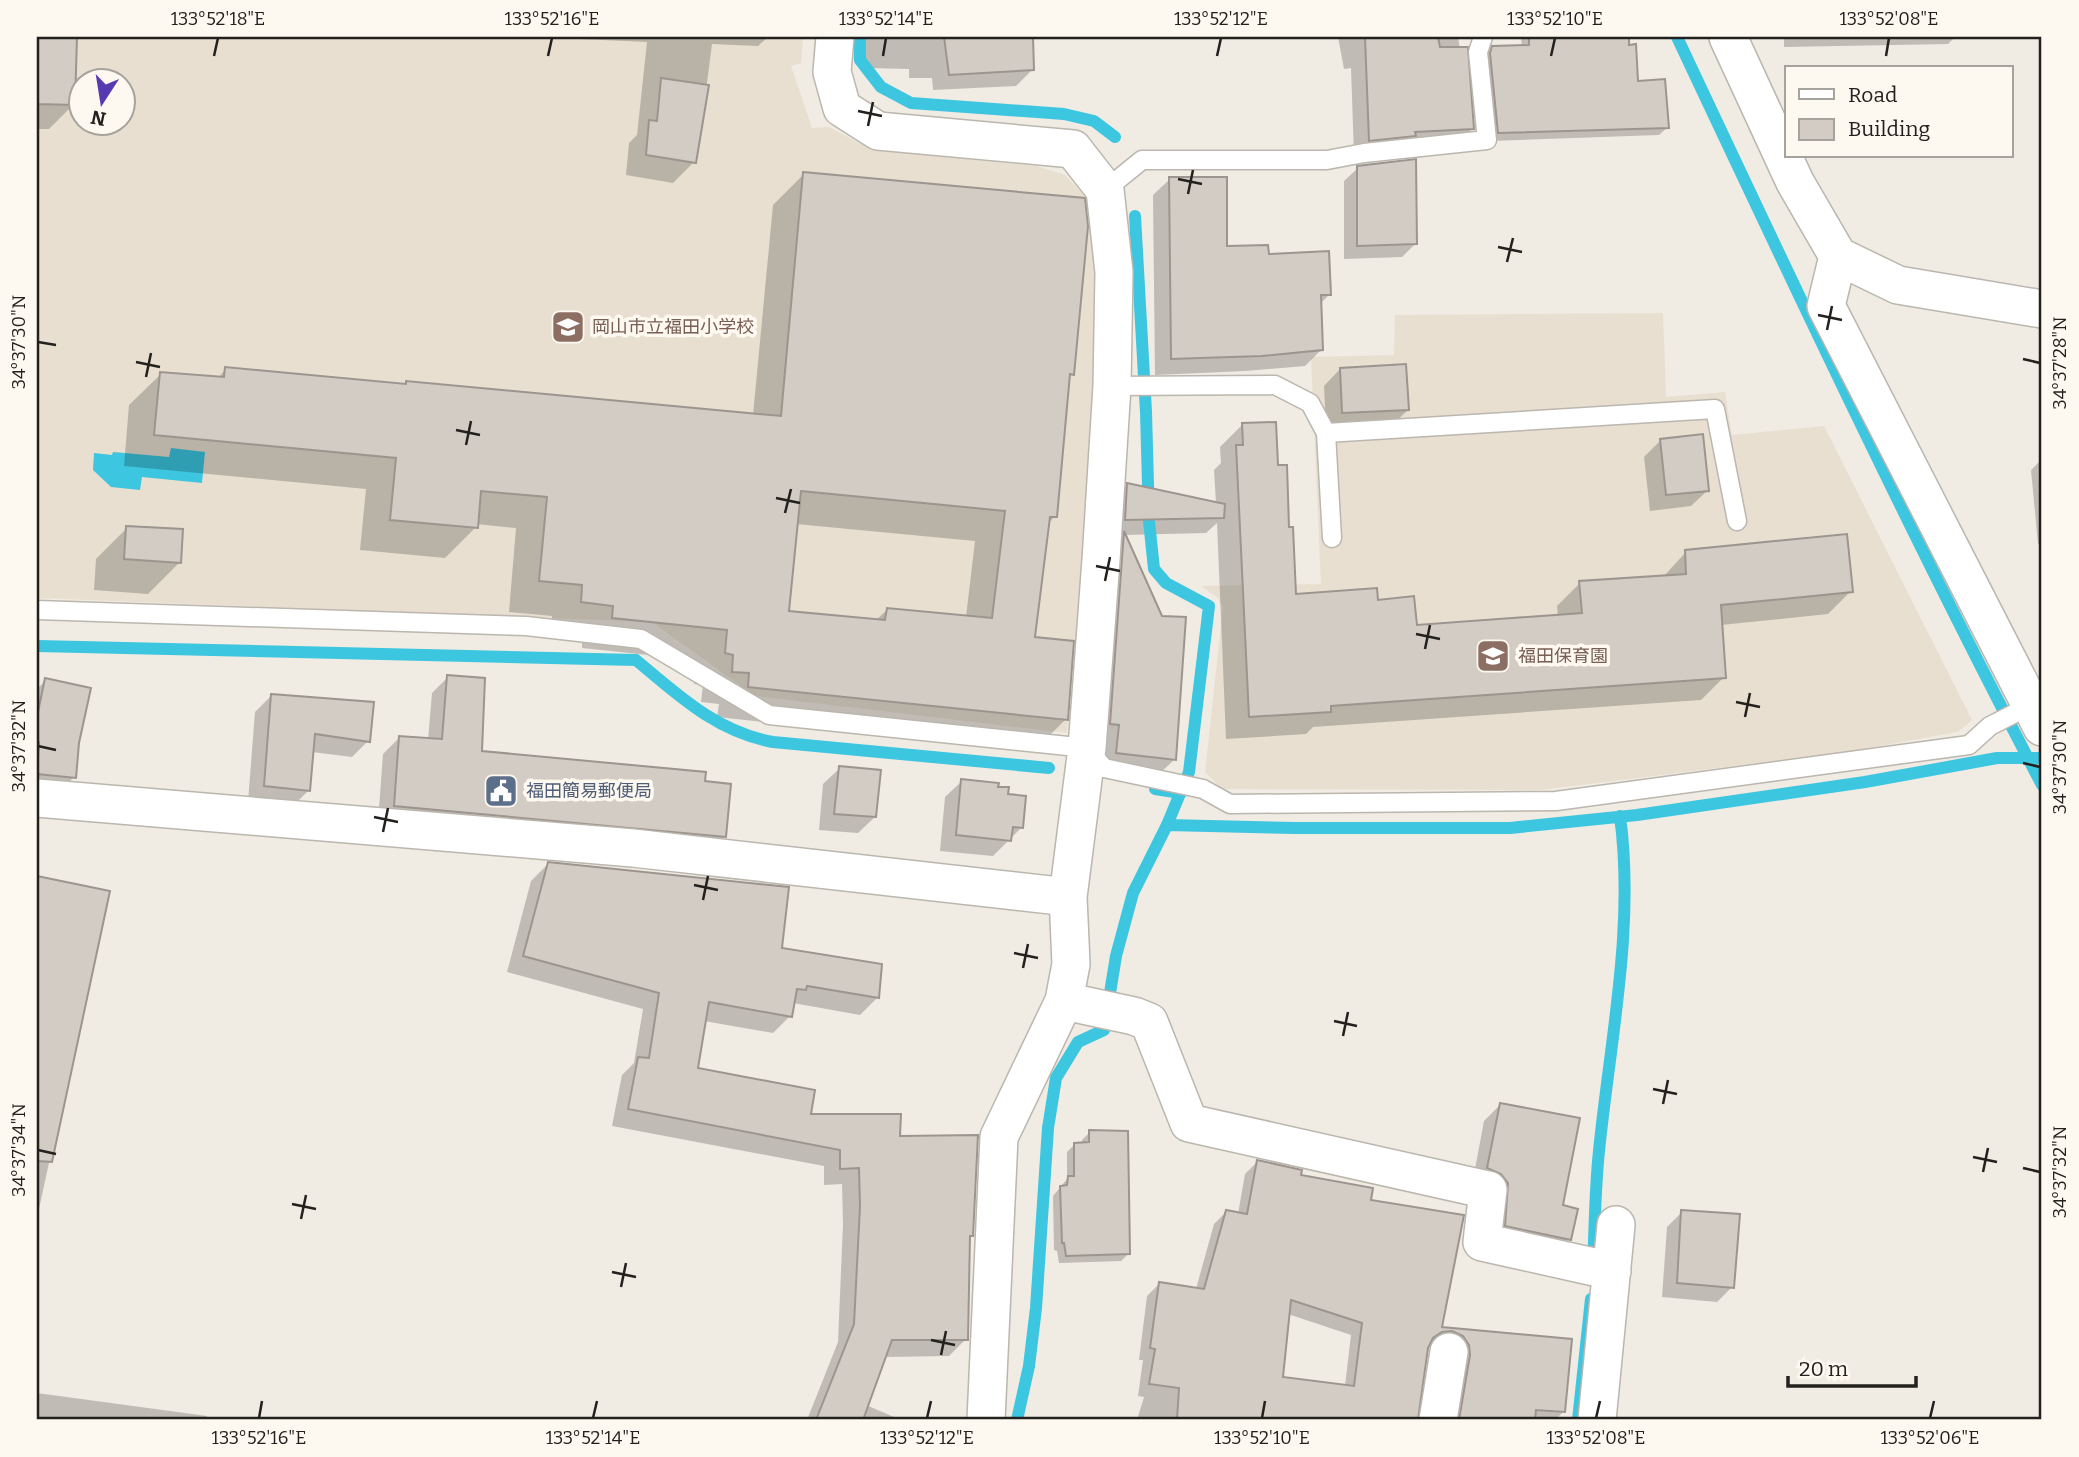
<svg xmlns="http://www.w3.org/2000/svg" width="2079" height="1457" viewBox="0 0 2079 1457" font-family="Bitter,'Noto Sans JP',serif">
<rect width="100%" height="100%" fill="#f0ebe3"/>
<path fill="#e8dfd0" fill-rule="evenodd" d="M37 37H803L801 63 791 66 812 128 829 127 872 150 1037 166 1065 175 1083 194 1095 215 1098 410 1067 733 755 696 652 622 37 598ZM80 80H122V122H80Z
M1663 313 1666 397 1725 392 1732 435 1824 426 1972 720 1958 732 1846 752 1541 790 1222 789 1205 772 1223 607 1217 597 1201 586 1321 584 1311 357 1394 355 1395 315ZM1406 365 1409 410 1342 413 1340 368ZM1703 434 1709 491 1667 495 1660 439ZM1846 534 1852 592 1770 600 1764 542ZM1749 546 1751 591 1688 594 1685 549ZM1672 575 1676 622 1722 619 1726 678 1351 704 1348 659 1392 656 1390 627 1582 613 1580 581Z"/>
<path fill="#3dc6df" d="M171 448 205 452 202 483 142 477 140 490 111 487 93 470 94 453 112 455 113 452 169 457Z"/>
<path fill="#0003" fill-rule="evenodd" d="M37 37H76L73 105 49 129H37Z
M534 37H768L758 46 712 44 701 129 694 162 673 183 626 175 629 143 637 135 647 42Z
M865 37H1031L1032 70 1016 86 933 90 932 78H909V69L866 68Z
M1338 37H1458L1473 128 1457 144 1354 156 1351 68 1344 69Z
M1521 37H1627L1637 83 1667 128 1659 135 1490 141 1485 56 1493 48 1522 47Z
M1784 37H1955L1948 44 1784 47Z
M1358 168 1416 243 1402 257 1344 259V181Z
M804 174 1072 374 1068 378 1055 516 1047 525 1033 639 1066 719 1035 750 717 717 719 704 701 702 703 685 694 684 696 660 582 648V636L551 633 552 616 509 612 516 528 476 524V527L445 558 360 550 366 489 124 466 129 405 161 374 217 379 226 369 753 415 773 205ZM796 524 975 541 966 617 887 610 875 621 787 613Z
M1170 179 1225 248 1267 255 1329 295 1320 304 1322 349 1305 366 1245 371 1155 375 1153 195Z
M1340 369 1408 410 1391 426 1326 429 1324 386Z
M1243 424 1276 467 1287 529 1294 596 1377 602 1416 627 1558 617 1557 606 1580 583 1663 577 1686 552 1851 591 1828 614 1721 625 1724 677 1701 700 1313 727 1306 734 1226 739 1217 523 1206 533 1124 535 1161 618 1175 759 1159 774 1101 769 1109 549 1123 535 1109 536 1111 501 1127 485 1216 504 1214 470 1221 463 1220 447Z
M1661 440 1708 490 1691 506 1650 511 1644 457Z
M2042 459V543L2038 544 2031 470Z
M127 528 179 563 148 594 94 590 96 559Z
M448 677 480 753 703 782 725 837 708 853 378 822 383 754 400 737 428 740 432 693Z
M46 680 77 742 74 777 54 797 37 795V689Z
M271 696 368 741 352 757 312 752 309 790 292 807 248 802 255 712Z
M840 768 875 817 858 833 819 830 823 784Z
M962 781 997 788 1006 796 1022 827 993 856 940 851 945 797Z
M548 864 781 950 877 998 860 1015 793 1003 790 1016 773 1033 704 1021 696 1069 808 1116 899 1137 972 1236 968 1239 966 1339 949 1356 884 1357 866 1405 901 1420H807L838 1342 843 1224 842 1184 824 1185V1166L612 1126 622 1075 634 1063 643 1009 507 972 531 881Z
M37 877 108 892 37 1218Z
M1500 1105 1561 1206 1569 1239 1553 1256 1489 1242 1472 1185 1484 1121Z
M1090 1132 1128 1254 1121 1261 1059 1263 1057 1251 1054 1250 1053 1196 1067 1179V1152L1075 1144H1082V1140Z
M1257 1162 1369 1202 1440 1329 1570 1340 1564 1411 1555 1420H1450L1439 1343 1429 1344 1416 1420H1137L1144 1397 1138 1396 1143 1360H1139L1147 1296 1159 1284 1196 1289 1214 1224 1226 1212 1238 1214 1245 1174ZM1288 1314 1351 1335 1345 1386 1281 1378Z
M1682 1212 1732 1287 1717 1302 1662 1297 1667 1227Z
M37 1393 207 1416 206 1420H37Z"/>
<g fill="none" stroke-linecap="round" stroke-linejoin="round">
<path stroke="#3dc6df" stroke-width="12" d="M860 37V60L881 87 911 103 1064 114 1094 121 1115 137
M1677 37C1795 288 1913 539 2042 785
M37 646 636 660C679 696 717 732 773 742L1049 768
M1155 789 1181 793
M1167 825 1295 828H1510L1637 815 1865 782 1997 758H2039
M1593 1263C1595 1226 1595 1188 1599 1151 1610 1041 1635 927 1620 816
M1017 1420 1029 1366 1036 1308 1048 1128 1056 1078 1078 1042 1104 1030 1116 956 1133 893 1167 825 1189 772 1209 606 1166 583 1154 569 1149 521 1146 412 1135 216
M1578 1420 1591 1299"/>
</g>
<path fill="#d3ccc5" stroke="#9c958f" stroke-width="2" fill-rule="evenodd" d="M37 37H77L75 105 37 104Z
M944 37H1033L1034 70 949 75Z
M1365 37H1438L1440 47H1468L1474 129 1415 132 1416 136 1369 141Z
M1529 37H1629V45L1636 44 1638 81 1665 79 1669 128 1498 133 1490 53 1492 46 1529 45Z
M661 78 709 85 696 163 646 155 649 120 657 121Z
M1416 159 1417 244 1357 246V166Z
M803 172 1085 198 1088 226 1074 375 1070 374 1057 517H1050L1035 637 1074 641 1068 720 748 687 749 673 732 672 733 655 725 653 727 630 612 618 613 606 581 602 582 585 539 581 547 497 481 491 478 528 390 520 396 458 154 435 160 372 224 377 225 367 406 384V381L781 416ZM801 491 1005 511 992 618 887 608 885 620 789 611Z
M1169 177H1227V246L1268 245 1269 254 1329 251 1331 295H1321L1323 350 1262 356 1171 359Z
M1406 364 1409 410 1342 413 1340 368Z
M1276 422 1278 465H1287L1289 527H1293L1296 594 1377 588 1378 600 1414 596 1417 625 1582 613 1579 581 1686 574 1685 550 1847 534 1853 592 1721 605 1726 678 1331 706V712L1249 717 1236 445H1243L1242 423Z
M1703 434 1709 491 1666 495 1660 439Z
M1127 483 1225 504 1224 518 1125 520Z
M126 526 183 529 181 563 124 559Z
M1124 531 1162 616 1186 617 1176 760 1116 753 1119 725 1110 724Z
M447 675 485 678 482 751 706 772 705 781 731 784 726 837 394 806 399 736 442 739Z
M45 678 91 688 79 743 76 778 37 774 39 742 37 741V717Z
M271 694 374 702 370 742 315 734 310 791 264 786Z
M839 766 881 770 876 817 834 814Z
M961 779 999 783 998 787H1009L1008 794 1026 796 1023 828 1013 827 1011 841 956 835Z
M548 862 789 887 782 948 882 964 879 998 807 986 806 990 797 989 792 1017 709 1002 698 1068 815 1090 811 1114H901L900 1136 978 1135 973 1236H970L968 1340H892L863 1420H816L854 1324 860 1206 859 1168 840 1169V1150L628 1109 638 1057 649 1058 659 993 523 956Z
M37 876 110 891 52 1162 37 1161Z
M1500 1103 1580 1118 1563 1205 1578 1209 1571 1240 1505 1226 1508 1183 1501 1174 1487 1168Z
M1089 1130 1128 1131 1130 1254 1066 1256 1064 1243H1062L1060 1186 1067 1185 1068 1176H1074V1143L1089 1142Z
M1257 1160 1302 1170 1301 1175 1373 1188 1371 1200 1464 1215 1442 1327 1572 1339 1565 1412 1536 1410 1535 1420H1459L1470 1355 1469 1345 1463 1336 1452 1331 1442 1332 1433 1338 1428 1348 1418 1420H1177L1179 1388 1149 1384 1155 1349 1150 1348 1159 1282 1204 1289 1226 1210 1247 1214ZM1291 1300 1362 1323 1354 1386 1283 1377Z
M1681 1210 1740 1214 1734 1288 1677 1283Z"/>
<g fill="none" stroke-linecap="round" stroke-linejoin="round">
<defs>
<path id="service" d="M1105 190 1142 160H1327L1364 153 1487 140 1478 52 1483 37
M1112 386 1275 385 1310 403 1326 433 1715 409 1737 521
M1326 433 1332 538
M37 610 526 626 641 639 769 715 1087 748 1104 768 1203 789 1230 804 1556 801 1969 745 1990 726 2031 705"/>
<path id="minor" d="M835 37 832 72 842 108 878 131 1073 149 1105 190 1114 272 1112 386 1101 560 1087 748 1068 897 1071 964 1064 1001 999 1137 986 1420
M1728 37 1795 182 1838 256 1898 285 2042 309
M1838 256 1826 306 2042 727
M37 798 633 848 1068 897
M1064 1001 1134 1016 1149 1022 1189 1123 1488 1190 1482 1242 1612 1271
M1438 1420 1449 1352
M1597 1420 1616 1225"/>
</defs>
<use href="#service" stroke="#bbb6ae" stroke-width="21"/>
<use href="#minor" stroke="#bbb6ae" stroke-width="40"/>
<use href="#service" stroke="#fff" stroke-width="18"/>
<use href="#minor" stroke="#fff" stroke-width="37"/>
</g>
<path fill="none" stroke="#23211e" stroke-width="2.5" d="M214 56 218 38M548 56 552 38M883 56 886 38M1217 56 1221 38M1551 56 1555 38M1886 56 1889 38M858 111 882 116M868 126 873 102M1178 179 1202 184M1188 194 1193 170M1498 247 1522 252M1507 262 1513 238M1818 315 1842 320M1827 330 1832 306M38 342 56 345M2023 359 2040 363M136 362 160 367M146 377 151 353M456 430 480 435M466 445 471 421M776 498 800 503M785 513 791 489M1096 566 1120 571M1105 581 1110 557M1416 634 1440 639M1425 649 1430 625M1736 702 1760 707M1745 717 1750 693M38 746 56 750M2023 763 2040 767M374 817 398 822M383 832 388 808M694 885 718 890M703 900 708 876M1014 953 1038 958M1023 968 1028 944M1334 1021 1357 1026M1343 1036 1348 1012M1653 1089 1677 1094M1663 1104 1668 1080M38 1150 56 1154M1973 1157 1997 1162M2023 1168 2040 1172M1983 1172 1988 1148M292 1204 316 1209M301 1219 306 1195M612 1272 636 1277M621 1287 626 1263M931 1340 955 1345M941 1355 946 1331M259 1418 262 1401M593 1418 597 1401M927 1418 931 1401M1262 1418 1265 1401M1596 1418 1600 1401M1930 1418 1934 1401"/>
<defs>
<symbol id="school-square" viewBox="-11 -11 22 22"><rect x="-9" y="-9" width="18" height="18" rx="4" fill="#8d6e63" stroke="#fdf8f0"/><path d="M0-5L7-2L0 1L-7-2ZM-4 1L0 2.5L4 1V4Q0 6-4 4Z" fill="#fff"/></symbol>
<symbol id="civic-square" viewBox="-11 -11 22 22"><rect x="-9" y="-9" width="18" height="18" rx="4" fill="#5c6f8a" stroke="#fdf8f0"/><path d="M-.6-6.5H3V-4.5H.6V-3L4-1V1h2V6H-6V1h2V-1L-.6-3ZM-1.2 2.5V6h2.4V2.5Z" fill="#fff"/></symbol>
</defs>
<g fill-rule="evenodd">
<use href="#school-square" x="549" y="308" width="38" height="38"/>
<use href="#school-square" x="1474" y="637" width="38" height="38"/>
<use href="#civic-square" x="482" y="772" width="38" height="38"/>
</g>
<g text-anchor="middle" stroke-width="7" stroke-linejoin="round" paint-order="stroke">
<g font-size="18" fill="#785e54" stroke="#fdf8f0" text-anchor="start">
<text x="592" y="333">岡山市立福田小学校</text>
<text x="1518" y="662">福田保育園</text>
</g>
<g font-size="18" fill="#4e5e75" stroke="#fdf8f0" text-anchor="start">
<text x="526" y="797">福田簡易郵便局</text>
</g>
</g>
<rect width="2079" height="1457" fill="none" stroke="#fdf8f0" stroke-width="77"/>
<rect x="1785" y="66" width="228" height="91" fill="#fdf8f0" stroke="#a6a29c" stroke-width="2"/>
<rect x="1799" y="89" width="35" height="10" fill="#ffffff" stroke="#a6a29c" stroke-width="2"/>
<text x="1848" y="102" font-size="21" fill="#23211e">Road</text>
<rect x="1799" y="119" width="35" height="21" fill="#d3ccc5" stroke="#a6a29c" stroke-width="2"/>
<text x="1848" y="136" font-size="21" fill="#23211e">Building</text>
<g transform="translate(102 102) rotate(192)"><circle r="33" fill="#fdf8f0" stroke="#a6a29c" stroke-width="2"/>
<path d="M0-5L12 26L0 18L-12 26Z" fill="#553ab2"/>
<text y="-10" font-size="19" font-weight="bold" text-anchor="middle" fill="#23211e">N</text>
</g>
<path d="M1788 1376v10h128v-10" fill="none" stroke="#23211e" stroke-width="3.5"/>
<text x="1799" y="1376" font-size="21" fill="#23211e" stroke="#fdf8f0" stroke-width="5" paint-order="stroke">20 m</text>
<rect x="38" y="38" width="2002" height="1380" fill="none" stroke="#23211e" stroke-width="2.5"/>
<g font-size="18" text-anchor="middle" fill="#23211e">
<text x="218" y="25">133°52'18"E</text>
<text x="552" y="25">133°52'16"E</text>
<text x="886" y="25">133°52'14"E</text>
<text x="1221" y="25">133°52'12"E</text>
<text x="1555" y="25">133°52'10"E</text>
<text x="1889" y="25">133°52'08"E</text>
<text transform="translate(19 342) rotate(-90)" y="6">34°37'30"N</text>
<text transform="translate(2060 363) rotate(-90)" y="6">34°37'28"N</text>
<text transform="translate(19 746) rotate(-90)" y="6">34°37'32"N</text>
<text transform="translate(2060 767) rotate(-90)" y="6">34°37'30"N</text>
<text transform="translate(19 1150) rotate(-90)" y="6">34°37'34"N</text>
<text transform="translate(2060 1172) rotate(-90)" y="6">34°37'32"N</text>
<text x="259" y="1444">133°52'16"E</text>
<text x="593" y="1444">133°52'14"E</text>
<text x="927" y="1444">133°52'12"E</text>
<text x="1262" y="1444">133°52'10"E</text>
<text x="1596" y="1444">133°52'08"E</text>
<text x="1930" y="1444">133°52'06"E</text>
</g>
</svg>
